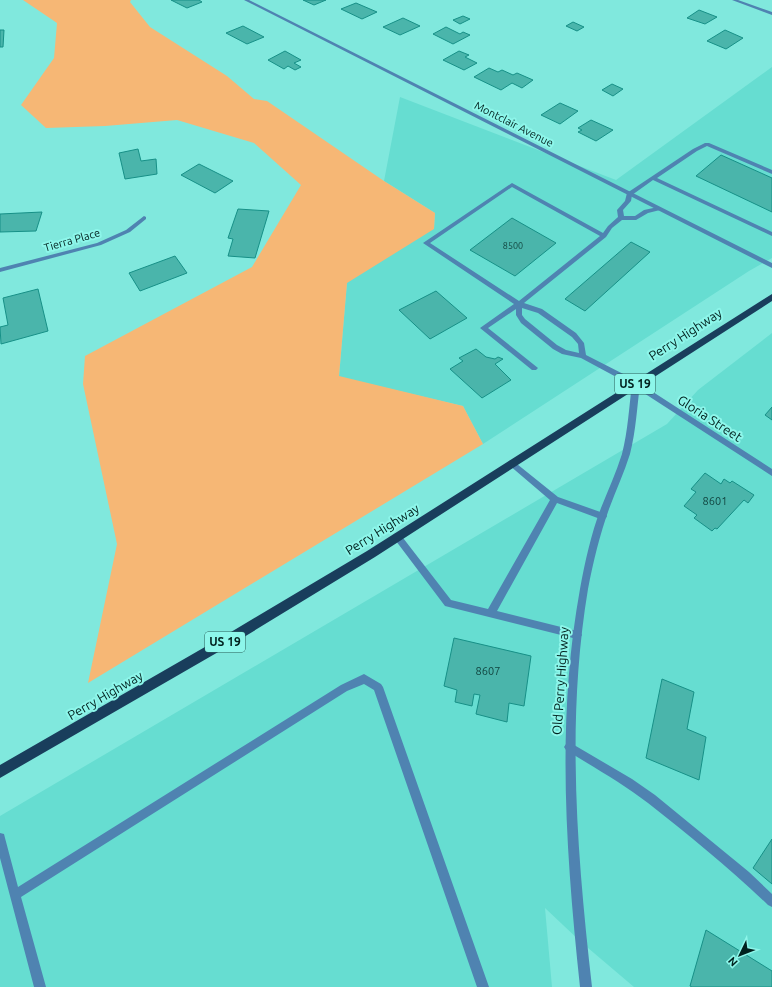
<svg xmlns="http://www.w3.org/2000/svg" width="772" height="987" viewBox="0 0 772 987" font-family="Ubuntu,sans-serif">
<rect width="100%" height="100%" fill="#80e8dd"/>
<path fill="#66ddd1" d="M772 67V258L749 271 483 444 463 406 339 377 347 282 434 228 435 213 384 181 400 97 616 180Z
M772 333V987H634L581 942 545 908 552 987H0V816L667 424 698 390Z"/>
<path fill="#f6b775" d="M23 0H131L130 2 150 27 227 76 254 99 267 101 384 181 435 213 434 229 347 283 339 376 463 406 483 444 88 683 117 544 83 384 85 356 252 267 301 185 254 143 177 120 105 126 46 128 21 105 54 58 57 23Z"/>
<path fill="#4ab5ab" stroke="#179087" d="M171 0H199L202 2 187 8Z
M303 0H326L314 5Z
M356 3 377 12 362 19 341 9Z
M699 10 717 17 705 24 687 18Z
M463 16 470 19 460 24 453 20Z
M403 18 420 26 400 35 383 27Z
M573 22 584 27 577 31 566 26Z
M243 26 264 37 247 44 226 33Z
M446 27 460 34 463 32 470 35 453 44 433 34Z
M0 30H4L3 47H0Z
M725 30 743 38 726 49 707 41Z
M285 51 301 60 294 63 301 67 295 70 288 66 284 69 268 60Z
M459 51 469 55 465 57 477 63 464 70 443 60Z
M489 68 498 72 502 70 513 75 517 73 533 80 522 88 512 83 501 90 474 77Z
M612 84 623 89 613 96 602 90Z
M560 103 578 111 560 124 541 115Z
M591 120 613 130 596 141 578 132 582 130 578 128Z
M138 149 141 161 156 159 157 174 125 179 119 153Z
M721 155 772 178V212L696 176Z
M199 164 233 181 215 193 181 175Z
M238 209 269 211 255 258 228 256 233 239 228 238Z
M42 212 36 231 0 232V214Z
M512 218 556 243 515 276 470 250Z
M631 242 650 252 585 311 565 299Z
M175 256 187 273 140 291 129 273Z
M38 289 48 331 1 344 0 327 8 325 3 298Z
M436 291 467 318 430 339 399 310Z
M476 349 486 357 495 359 498 357 503 359 495 364 511 380 482 398 450 369 463 361 459 358Z
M772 407V420L765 415Z
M705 473 721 484 724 479 730 483 732 481 754 495 748 503 744 500 717 529 715 528 712 531 694 518 697 515 684 506 696 492 691 489Z
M454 638 531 656 524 706 509 703 507 722 476 714 480 695 474 694 472 706 455 702 457 690 444 686Z
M662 679 694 692 687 729 706 737 699 780 646 758Z
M772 839V884L753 868Z
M706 930 772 971V987H692L690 986Z"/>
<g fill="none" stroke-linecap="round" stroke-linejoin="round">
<path fill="#4f83b1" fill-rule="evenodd" d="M705 143H709L772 170V174L707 146 697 151 657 178 772 232V236L653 180 632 195 631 201 623 210 624 216H635L644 210 658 207 660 208V210L648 213 636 220H622L612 228 606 237 524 303 542 309 576 333 584 343 586 355 639 382 640 384 639 386H633L581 358 562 354 553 349 521 323 516 315V309L488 328 538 368 536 370H532L480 328 514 304 423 243 512 183 603 233 608 226 618 217 617 210 625 201 627 193 693 149ZM512 187 600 236 519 301 430 243ZM522 308 538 313 572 337 578 344 579 353 566 350 557 345 525 319 522 315Z
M512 460 558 497 606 514 607 516 606 518 603 520 557 503 497 611 577 631 580 632 582 635 580 638 577 639 445 606 393 537 394 534 397 533 400 534 451 600 488 609 550 500 509 465 508 463 509 461Z
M364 674 381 684 383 687 489 987H477L374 690 364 684 347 691 21 897 46 987H34L0 858V833L4 834 5 838 18 887 341 685Z
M569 742 632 779 655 795 749 872 772 894V907L768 905C730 869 689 835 648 803 622 783 593 767 566 750L564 747 566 744Z"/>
<path fill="#4f83b1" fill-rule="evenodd" d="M244 0H249L772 263V268Z
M732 0H738L772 12V15Z
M144 216 146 217V219L130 232 101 245 0 272V268L97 243 126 230Z
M636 381 772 469V476L633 386 632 384 633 382Z"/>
<path fill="#4f83b1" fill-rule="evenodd" d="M636 381 640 384C637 407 636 431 630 454 624 473 616 490 609 509 600 534 593 562 588 589 566 721 577 854 592 987H580C566 854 556 721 580 589 585 562 591 534 601 508 608 490 616 473 622 454 628 431 629 407 632 384Z"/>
<path fill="#193e5c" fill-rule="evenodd" d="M772 294V301L375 557 239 640 0 778V765L231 632 367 551Z"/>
</g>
<g text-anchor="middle" stroke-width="4" stroke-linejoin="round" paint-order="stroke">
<g font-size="9" fill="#124641">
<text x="513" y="249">8500</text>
</g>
<g font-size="11" fill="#00211e" stroke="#8df6ea">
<text transform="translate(514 124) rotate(27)" y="4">Montclair Avenue</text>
<text transform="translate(72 240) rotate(-16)" y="4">Tierra Place</text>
</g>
<g font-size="11" fill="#124641">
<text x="715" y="505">8601</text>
<text x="488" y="675">8607</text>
</g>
<g fill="#8df6ea" stroke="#2a615b" stroke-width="1">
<rect x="615" y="374" width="40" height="20" rx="3"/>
<rect x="205" y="632" width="40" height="20" rx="3"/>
</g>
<g font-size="12" font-weight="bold" fill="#00211e">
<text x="635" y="388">US 19</text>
<text x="225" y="646">US 19</text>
</g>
<g font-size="13" fill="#00211e" stroke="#8df6ea">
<text transform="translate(685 334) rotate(-33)" y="5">Perry Highway</text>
<text transform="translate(710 418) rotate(33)" y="5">Gloria Street</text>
<text transform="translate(382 529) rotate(-32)" y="5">Perry Highway</text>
<text transform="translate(560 681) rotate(-86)" y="5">Old Perry Highway</text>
<text transform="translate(105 695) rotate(-30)" y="5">Perry Highway</text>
</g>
</g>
<g transform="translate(740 955) rotate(227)" stroke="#8df6ea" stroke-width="3" paint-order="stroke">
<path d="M0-3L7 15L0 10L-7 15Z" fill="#00211e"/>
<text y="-6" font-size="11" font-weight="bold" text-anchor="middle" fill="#00211e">N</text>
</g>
</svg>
